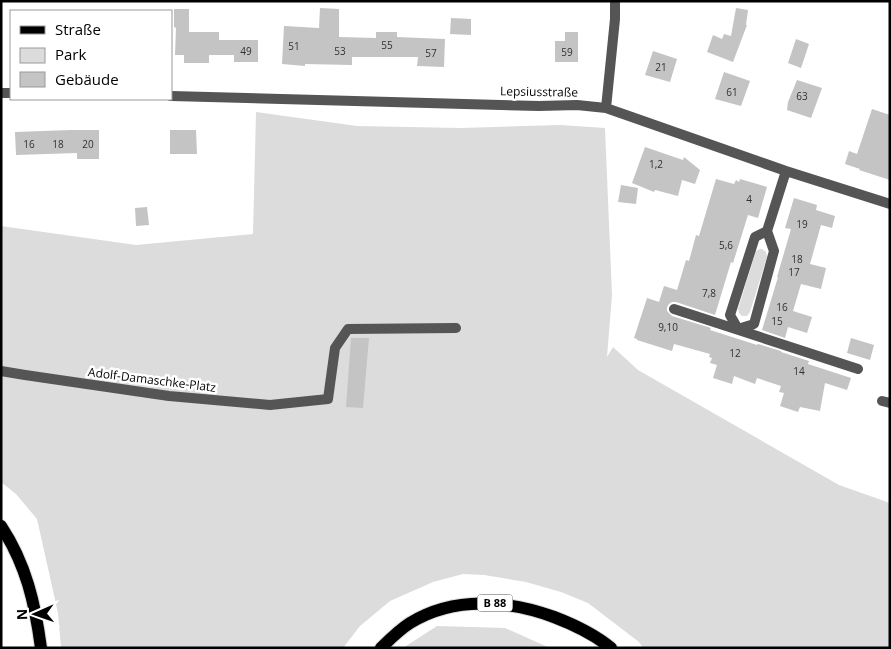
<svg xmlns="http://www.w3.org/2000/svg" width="891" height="649" viewBox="0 0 891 649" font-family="'Open Sans',sans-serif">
<rect width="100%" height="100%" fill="#fff"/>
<path fill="#dcdcdc" d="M256 112 357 126 461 128 560 125 605 128 612 295 607 357 613 347 638 370 839 485 890 503V648H643L639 642 588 603 561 592 526 582 484 575 463 574 433 582 390 601 360 626 343 648H61L58 613 37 519 16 494 1 482V226L136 245 253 234Z
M760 249H762L766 252 767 257 750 312 747 316H742L739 313 738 309 755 254 756 251Z
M437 626 505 628 550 648H403Z"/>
<path fill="#c4c4c4" d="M320 8 339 9V37L376 38V32H397V37L445 39 444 67 417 66 418 57H352V65L305 64V66L282 64 284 26 319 28Z
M736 8 748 10 746 25H747L733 62 707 52 713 35 722 39 724 34 731 36Z
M174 9H189V32H219V40H258V62H234V55H209V63H184V55H175L176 28 174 27Z
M451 18 471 19V35L450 34Z
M565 32H578V62H555V41H565Z
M796 39 809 44 801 68 788 63Z
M653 51 677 59 670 82 645 75Z
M724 72 750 81 741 106 715 99Z
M797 80 822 88 811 118 787 110 788 102Z
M872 109 890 115V180L859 170 860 169 845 164 849 151 857 154Z
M71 130H99V159H77V153L16 155 15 132Z
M170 130H196L197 154H170Z
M645 147 683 160 684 157 700 170 695 184 682 180 678 196 655 190 654 192 632 183Z
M716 179 734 184 736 180 739 182 740 179 767 187 758 218 748 215 733 263 731 262 715 315 676 302H672L669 304 667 307V311L672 316 711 328 710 330 757 345 758 344 781 351V352L809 361 808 364 851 378 847 390 825 383 820 411 800 407 798 412 780 406 784 393 779 392 781 386 757 378 755 384 734 376 732 384 713 378 717 365 710 363 712 358 709 357 710 354 674 344 672 351 637 340V339L634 338 647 298 659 302 664 286 677 290 686 260 689 261 696 235 699 236Z
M621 185 638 188 636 204 618 202Z
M794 198 817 205 816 210 835 216 832 228 821 225 810 264 826 268 821 289 801 284 793 311 812 317 807 333 788 327 785 338 762 330 778 277H777L791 229 785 228Z
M147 207 149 225 136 226 135 208Z
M351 338H369L363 408 346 407Z
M851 338 874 345 870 360 847 353Z"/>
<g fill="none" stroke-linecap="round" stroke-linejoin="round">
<defs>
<path id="primary" d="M1 526C26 564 35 603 41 648
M381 648C390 639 399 630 410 623 454 596 508 600 554 617 575 625 594 634 611 648"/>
</defs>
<use href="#primary" stroke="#dbdbdb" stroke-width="14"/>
<path stroke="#555" stroke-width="10" d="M1 93H11
M171 96 539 106 577 105 606 108 786 171 890 204
M606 108 615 19V1
M767 231 755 237 730 315 738 329 754 324 774 251 767 231 786 171
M674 309 858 369
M1 371 25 375 169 396 270 405 328 399 335 348 348 329 456 328
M882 401 890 403"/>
<use href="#primary" stroke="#000" stroke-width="12"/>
</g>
<g text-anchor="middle" stroke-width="5" stroke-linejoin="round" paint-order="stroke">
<g font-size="10" fill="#313131">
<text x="387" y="49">55</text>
<text x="294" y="50">51</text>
<text x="246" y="55">49</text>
<text x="340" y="55">53</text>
<text x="567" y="56">59</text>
<text x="431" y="57">57</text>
<text x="661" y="71">21</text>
<text x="732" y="96">61</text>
<text x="802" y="100">63</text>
<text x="29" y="148">16</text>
<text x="58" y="148">18</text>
<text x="88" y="148">20</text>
<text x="656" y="168">1,2</text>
<text x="749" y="203">4</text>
<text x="802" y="228">19</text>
<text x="726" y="249">5,6</text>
<text x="797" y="263">18</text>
<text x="794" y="276">17</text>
<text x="709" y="297">7,8</text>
<text x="782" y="311">16</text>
<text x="777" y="325">15</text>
<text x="668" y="331">9,10</text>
<text x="735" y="357">12</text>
<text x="799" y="375">14</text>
</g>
<rect fill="#fff" stroke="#4c4c4c" stroke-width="1" x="477.5" y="594.5" width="35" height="17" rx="4"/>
<g font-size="11" font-weight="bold" fill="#000">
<text x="495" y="607">B 88</text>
</g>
<g font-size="12" fill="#000" stroke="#fff">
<text transform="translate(539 92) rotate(1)" y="4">Lepsiusstraße</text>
<text transform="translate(152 380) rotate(7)" y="4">Adolf-Damaschke-Platz</text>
</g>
</g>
<rect width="891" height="649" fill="none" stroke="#000000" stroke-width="5"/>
<rect x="10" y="10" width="162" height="90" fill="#ffffff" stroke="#999999"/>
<rect x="20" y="26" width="25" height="8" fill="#000000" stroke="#999999"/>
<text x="55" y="35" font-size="15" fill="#000000">Straße</text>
<rect x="20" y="48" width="25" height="15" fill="#dcdcdc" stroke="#999999"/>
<text x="55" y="60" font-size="15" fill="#000000">Park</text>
<rect x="20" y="72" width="25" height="15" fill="#c4c4c4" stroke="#999999"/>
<text x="55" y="85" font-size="15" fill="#000000">Gebäude</text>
<g transform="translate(35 614) rotate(268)" stroke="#ffffff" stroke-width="4" paint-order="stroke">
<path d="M0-4L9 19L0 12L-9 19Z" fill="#000000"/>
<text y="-8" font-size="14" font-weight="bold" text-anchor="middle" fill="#000000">N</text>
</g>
</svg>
